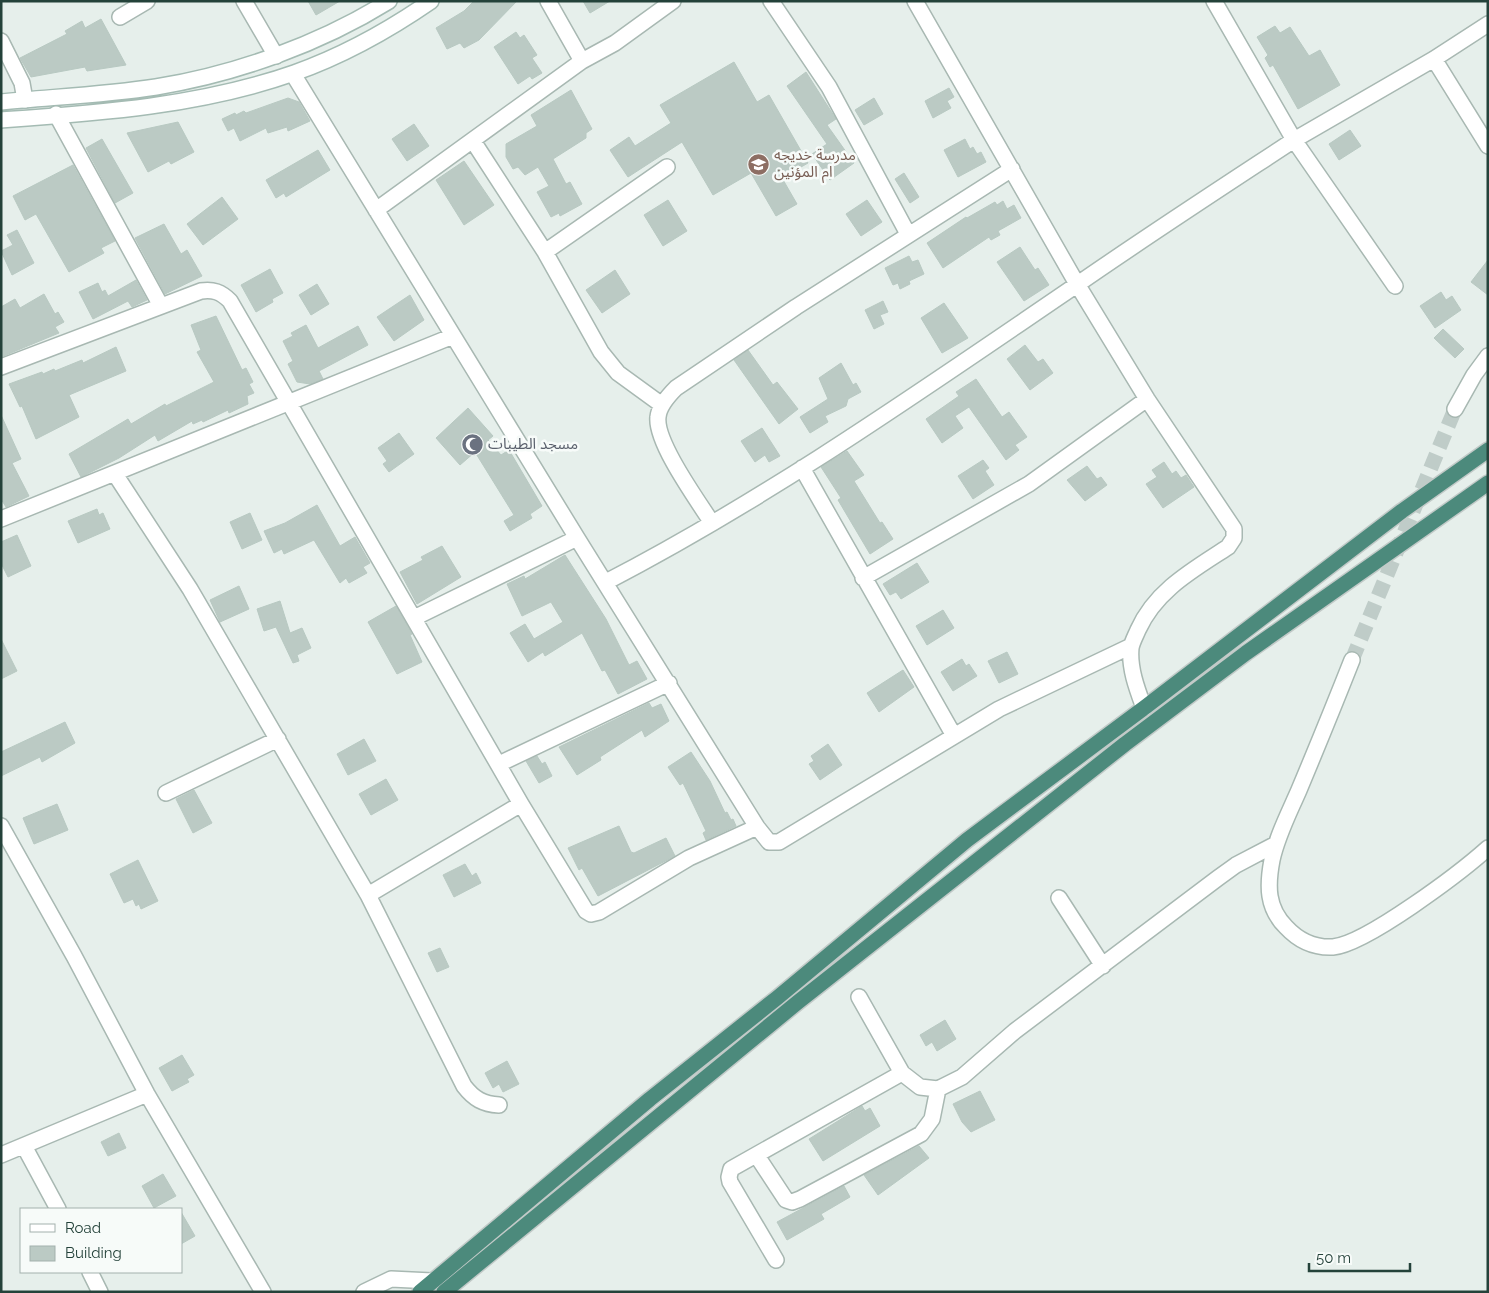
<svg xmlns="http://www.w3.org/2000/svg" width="1489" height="1293" viewBox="0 0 1489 1293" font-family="Raleway,'Noto Sans Arabic',sans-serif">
<rect width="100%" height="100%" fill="#e6efeb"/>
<path fill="#bbcac4" stroke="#b8c9c2" d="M308 1H340L316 15Z
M474 1H517L479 40 464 48 460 43 447 49 436 28 464 11Z
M583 1H610L590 13Z
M101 19 126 65 87 71 85 67 31 77 20 58 67 34 65 31 82 21 85 28Z
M1275 26 1280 33 1290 27 1309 56 1320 50 1340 85 1298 109 1273 65 1270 67 1265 58 1268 55 1257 37Z
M516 32 520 38 524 35 537 55 532 58 542 73 532 79 530 76 518 84 494 47Z
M734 62 757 102 769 95 808 163 782 178 797 204 776 216 751 173 713 195 682 142 628 177 610 150 629 137 635 146 671 123 660 105Z
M806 72 836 119 827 125 854 163 830 180 812 154 827 144 787 86Z
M949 88 954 97 947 101 951 108 933 118 925 101Z
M571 90 592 129 586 133V138L553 159 566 184 570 182 582 204 560 216 559 213 551 217 537 192 549 186 538 167 525 175 518 167 513 169 506 157V144L537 126 531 115Z
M288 98 299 102 310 121 288 131 287 127 268 133 266 128 240 141 234 128 228 131 222 119 235 113 236 115 244 111 246 113Z
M874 98 883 114 864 125 855 110Z
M178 122 194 152 171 164 169 161 148 172 127 133Z
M414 124 429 146 407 161 392 139Z
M1350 130 1361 146 1339 160 1329 144Z
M102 139 133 193 115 203 86 148Z
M965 139 970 149 973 147 977 154 981 152 986 162 958 177 944 150Z
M318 150 330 170 286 197 284 193 276 198 266 180Z
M464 161 494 205 464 225 436 180Z
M73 165 115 241 101 248 104 253 69 272 36 214 25 220 13 196Z
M904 173 919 197 910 203 895 179Z
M222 197 238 219 203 245 187 224Z
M668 200 687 231 663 246 644 215Z
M867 200 882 222 861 236 846 214Z
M1003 201 1007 209 1014 205 1021 218 998 231 1000 235 991 240 989 237 943 268 927 243 966 217 967 218 995 202 997 205Z
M164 224 181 254 187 250 202 276 165 294 135 238Z
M17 230 34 263 12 275 1 251 13 245 7 235Z
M1020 247 1035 270 1038 268 1049 285 1024 301 997 262Z
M909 256 912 262 918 260 924 274 909 281 910 284 900 289 898 283 893 285 885 268Z
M1488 260V295L1471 282Z
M270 269 283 293 272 299 273 302 256 312 241 285Z
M615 270 630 294 602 313 586 290Z
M136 280 147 300 132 307 128 301 93 319 79 292 98 283 102 292 105 290 108 296Z
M317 284 329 304 311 315 299 295Z
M1441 292 1446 300 1452 296 1461 310 1435 328 1420 306Z
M44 294 55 314 58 312 64 322 55 327 59 333 1 357V307L15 299 20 308Z
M410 295 424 320 394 341 377 317Z
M883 301 888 312 880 315 884 324 874 329 865 310Z
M944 303 968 338 942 353 921 318Z
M216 316 242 370 246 368 253 382 249 384 254 393 247 396 248 404 229 413 228 410 203 422 202 420 193 424 192 421 158 441 155 435 119 458 81 477 69 454 128 419 131 424 165 404 166 406 214 382 197 352 201 350 191 325Z
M306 325 318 348 358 326 368 345 319 371 323 379 310 384 297 382 288 364 293 361 283 341 293 336 291 333Z
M1443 329 1464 349 1455 358 1434 338Z
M1025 345 1038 362 1043 359 1053 373 1030 390 1007 359Z
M116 347 126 371 69 395 79 417 36 439 22 406 20 407 9 384 42 372 43 374 54 369 55 371 82 360 83 363Z
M748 350 773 385 777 382 798 409 779 424 734 360Z
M841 363 853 385 856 383 861 392 848 399 846 406 825 416 828 422 810 433 800 417 828 399 819 378Z
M976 379 1002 417 1009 412 1027 437 1015 445 1019 450 1006 460 969 407 955 416 963 428 942 443 926 419 959 396 956 392Z
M468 408 493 436 488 440 501 455 509 450 542 506 530 514 532 518 510 531 504 521 514 515 475 452 460 465 436 438Z
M1 415 21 459 12 463 29 496 6 507 1 499Z
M762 428 780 456 769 462 765 455 755 462 741 441Z
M399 433 414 454 389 472 383 464 387 461 378 448Z
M847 451 864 475 854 481 880 523 882 522 893 539 870 554 838 500 841 498 821 467Z
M983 460 989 468 985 471 994 485 973 499 958 476Z
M1164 462 1172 474 1176 471 1181 478 1186 475 1194 487 1163 508 1146 484 1157 477 1152 470Z
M1087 466 1097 479 1101 477 1107 485 1085 501 1067 480Z
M317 505 340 546 355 537 370 563 363 567 367 573 349 583 346 578 340 583 314 540 284 554 282 549 274 553 264 531 285 523Z
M97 509 99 515 103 513 110 529 78 543 68 521Z
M250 513 262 540 242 549 230 522Z
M17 535 31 566 8 577 1 563V542Z
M442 546 461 577 417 604 400 572 423 560 421 557Z
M565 555 606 619 629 665 637 661 647 679 618 694 605 670 602 671 582 633 545 656 543 652 528 662 510 633 525 624 534 639 563 622 551 602 522 616 507 584 524 576 525 579Z
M917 563 929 582 901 599 896 592 890 595 883 584Z
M239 586 249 609 220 622 210 600Z
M280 601 290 633 302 628 311 648 297 655 299 661 293 663 276 627 264 631 257 609Z
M396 606 412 634 410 635 422 662 397 674 368 622Z
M943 610 954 628 927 645 916 626Z
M1 639 17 671 1 679Z
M1007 652 1018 674 999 683 988 661Z
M962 659 966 666 969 664 977 676 953 691 941 672Z
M903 670 914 687 879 712 867 693Z
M649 703 652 708 661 704 669 721 645 737 642 730 600 757 601 760 577 775 559 747Z
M65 722 75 743 42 762 40 757 1 776V752Z
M364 739 376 761 348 775 337 754Z
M828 744 842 765 820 780 809 764 814 761 811 756Z
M691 752 710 781 725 813 727 812 731 820 733 819 736 826 706 840 703 833 706 831 683 783 680 785 668 767Z
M537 756 542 764 545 762 552 776 539 783 526 761Z
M386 779 398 800 371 815 359 794Z
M194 790 212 823 193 833 176 799Z
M57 804 68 830 34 844 23 818Z
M619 826 631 852 634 853 666 838 675 856 598 896 582 868 579 870 568 848Z
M138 860 158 901 141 909 139 904 136 906 133 899 124 903 110 874Z
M465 864 472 876 476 873 481 883 454 897 443 875Z
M440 948 449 967 437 972 428 953Z
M945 1020 956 1039 937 1051 932 1042 926 1046 920 1035Z
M182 1055 194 1075 187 1079 189 1082 172 1091 159 1068Z
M507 1061 519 1084 503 1092 499 1084 493 1088 485 1073Z
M980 1091 995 1120 971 1132 962 1122 953 1104Z
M862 1106 865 1111 870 1108 880 1126 823 1161 809 1139Z
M119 1133 126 1148 108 1156 101 1142Z
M919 1146 929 1158 878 1195 864 1175Z
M163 1174 176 1196 154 1208 142 1186Z
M844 1186 850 1197 821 1214 824 1219 787 1240 777 1222Z
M181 1212 195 1236 181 1244Z"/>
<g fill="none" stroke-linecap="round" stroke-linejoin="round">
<path stroke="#bfccc8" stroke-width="15" stroke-dasharray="15 8" stroke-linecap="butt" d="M1352 660 1455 409"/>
<defs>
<path id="minor" d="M244 1 276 56
M548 1 582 61
M771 1 829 87 908 234
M915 1 1077 284 1147 399 1234 529V538L1228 547C1193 570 1156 590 1138 630 1136 635 1132 642 1131 648 1129 668 1137 689 1144 708
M1214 1 1294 140 1434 59 1488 24
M120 17 147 1
M1 41 22 83 25 100
M1434 59 1488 146
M293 74 577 538 757 827 769 842H779L999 709 1131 646
M56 114 161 306
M473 141 545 252 601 352 618 373 662 405
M376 210 582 61 615 43 673 1
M545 252 667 167
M1 367 201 291C213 289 221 292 230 301L521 804 586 911 591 914 599 912 689 858 757 827
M1455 409 1474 375 1488 356
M802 468 953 734
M115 474 190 589 368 895 464 1086C474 1099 483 1104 499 1105
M1 519 453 336
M712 523C698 501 655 442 658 417 659 406 668 396 676 388L796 307 1012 169
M863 578 1029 484 1147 399
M606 582C770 497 922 390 1075 286 1147 236 1221 188 1294 140L1395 286
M414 618 577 538
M1352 660C1335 703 1317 747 1299 790 1289 813 1277 836 1272 860 1267 886 1267 908 1286 927 1298 940 1314 948 1333 947 1366 944 1460 873 1488 848
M499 764 669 683
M166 793 278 739
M1 826 74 956 147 1094 263 1292
M368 895 521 804
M1059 898 1103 966
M859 997 902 1073 920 1087 938 1089 962 1077 1015 1031 1218 878 1236 865 1276 844
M24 1146 58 1209
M1 1155 147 1094
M757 1156 786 1200 792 1202 800 1199 921 1134 932 1119 938 1089
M776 1260 730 1182 729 1177 731 1169 902 1073
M90 1272 100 1292
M364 1292 391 1279 432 1281"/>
<path id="secondary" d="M1 102C52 97 105 95 156 87 236 74 320 44 389 1
M1 120C99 113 200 106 294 73 342 56 389 30 431 1"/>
<path id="trunk" d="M420 1292 650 1099 777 998 967 840 1144 708 1402 511 1488 450
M444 1292 798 1002 1125 744 1246 653 1488 483"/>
</defs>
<use href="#minor" stroke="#a8b8b2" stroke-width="18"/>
<use href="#secondary" stroke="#a4bbb3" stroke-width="18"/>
<use href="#trunk" stroke="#c2cac8" stroke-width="18"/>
<use href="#minor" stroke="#fff" stroke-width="15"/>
<use href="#secondary" stroke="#fff" stroke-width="15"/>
<use href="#trunk" stroke="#4c8a7c" stroke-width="15"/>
</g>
<defs>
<symbol id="school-disc" viewBox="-11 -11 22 22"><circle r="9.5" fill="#8d6e63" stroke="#f7fbf9"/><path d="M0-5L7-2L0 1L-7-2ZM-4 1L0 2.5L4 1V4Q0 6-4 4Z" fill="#fff"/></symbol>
<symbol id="mosque-disc" viewBox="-11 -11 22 22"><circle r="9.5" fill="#6b7280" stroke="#f7fbf9"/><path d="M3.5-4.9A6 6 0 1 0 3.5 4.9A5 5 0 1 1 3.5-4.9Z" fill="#fff"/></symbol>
</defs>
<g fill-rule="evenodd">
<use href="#school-disc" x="746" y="152" width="25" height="25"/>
<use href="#mosque-disc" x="460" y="432" width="25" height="25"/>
</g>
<g text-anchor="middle" stroke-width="5" stroke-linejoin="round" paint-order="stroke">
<g font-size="15" fill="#785e54" stroke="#f7fbf9" text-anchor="start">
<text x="774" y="160">مدرسة خديجه<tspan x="774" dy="17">ام المؤنين</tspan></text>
</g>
<g font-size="15" fill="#5b616d" stroke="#f7fbf9" text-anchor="start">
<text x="488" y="449">مسجد الطيبات</text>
</g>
</g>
<rect width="1489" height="1293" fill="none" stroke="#24423a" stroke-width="5"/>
<rect x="20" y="1208" width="162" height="65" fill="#f7fbf9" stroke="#a3b1ad"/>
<rect x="30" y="1224" width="25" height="8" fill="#ffffff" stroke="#a3b1ad"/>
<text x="65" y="1233" font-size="15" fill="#24423a">Road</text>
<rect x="30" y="1246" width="25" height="15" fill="#bbcac4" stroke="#a3b1ad"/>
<text x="65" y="1258" font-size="15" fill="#24423a">Building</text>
<path d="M1309 1263v8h101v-8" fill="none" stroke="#24423a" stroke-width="2.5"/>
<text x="1316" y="1263" font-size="15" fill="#24423a" stroke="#f7fbf9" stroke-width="4" paint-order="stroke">50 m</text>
</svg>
